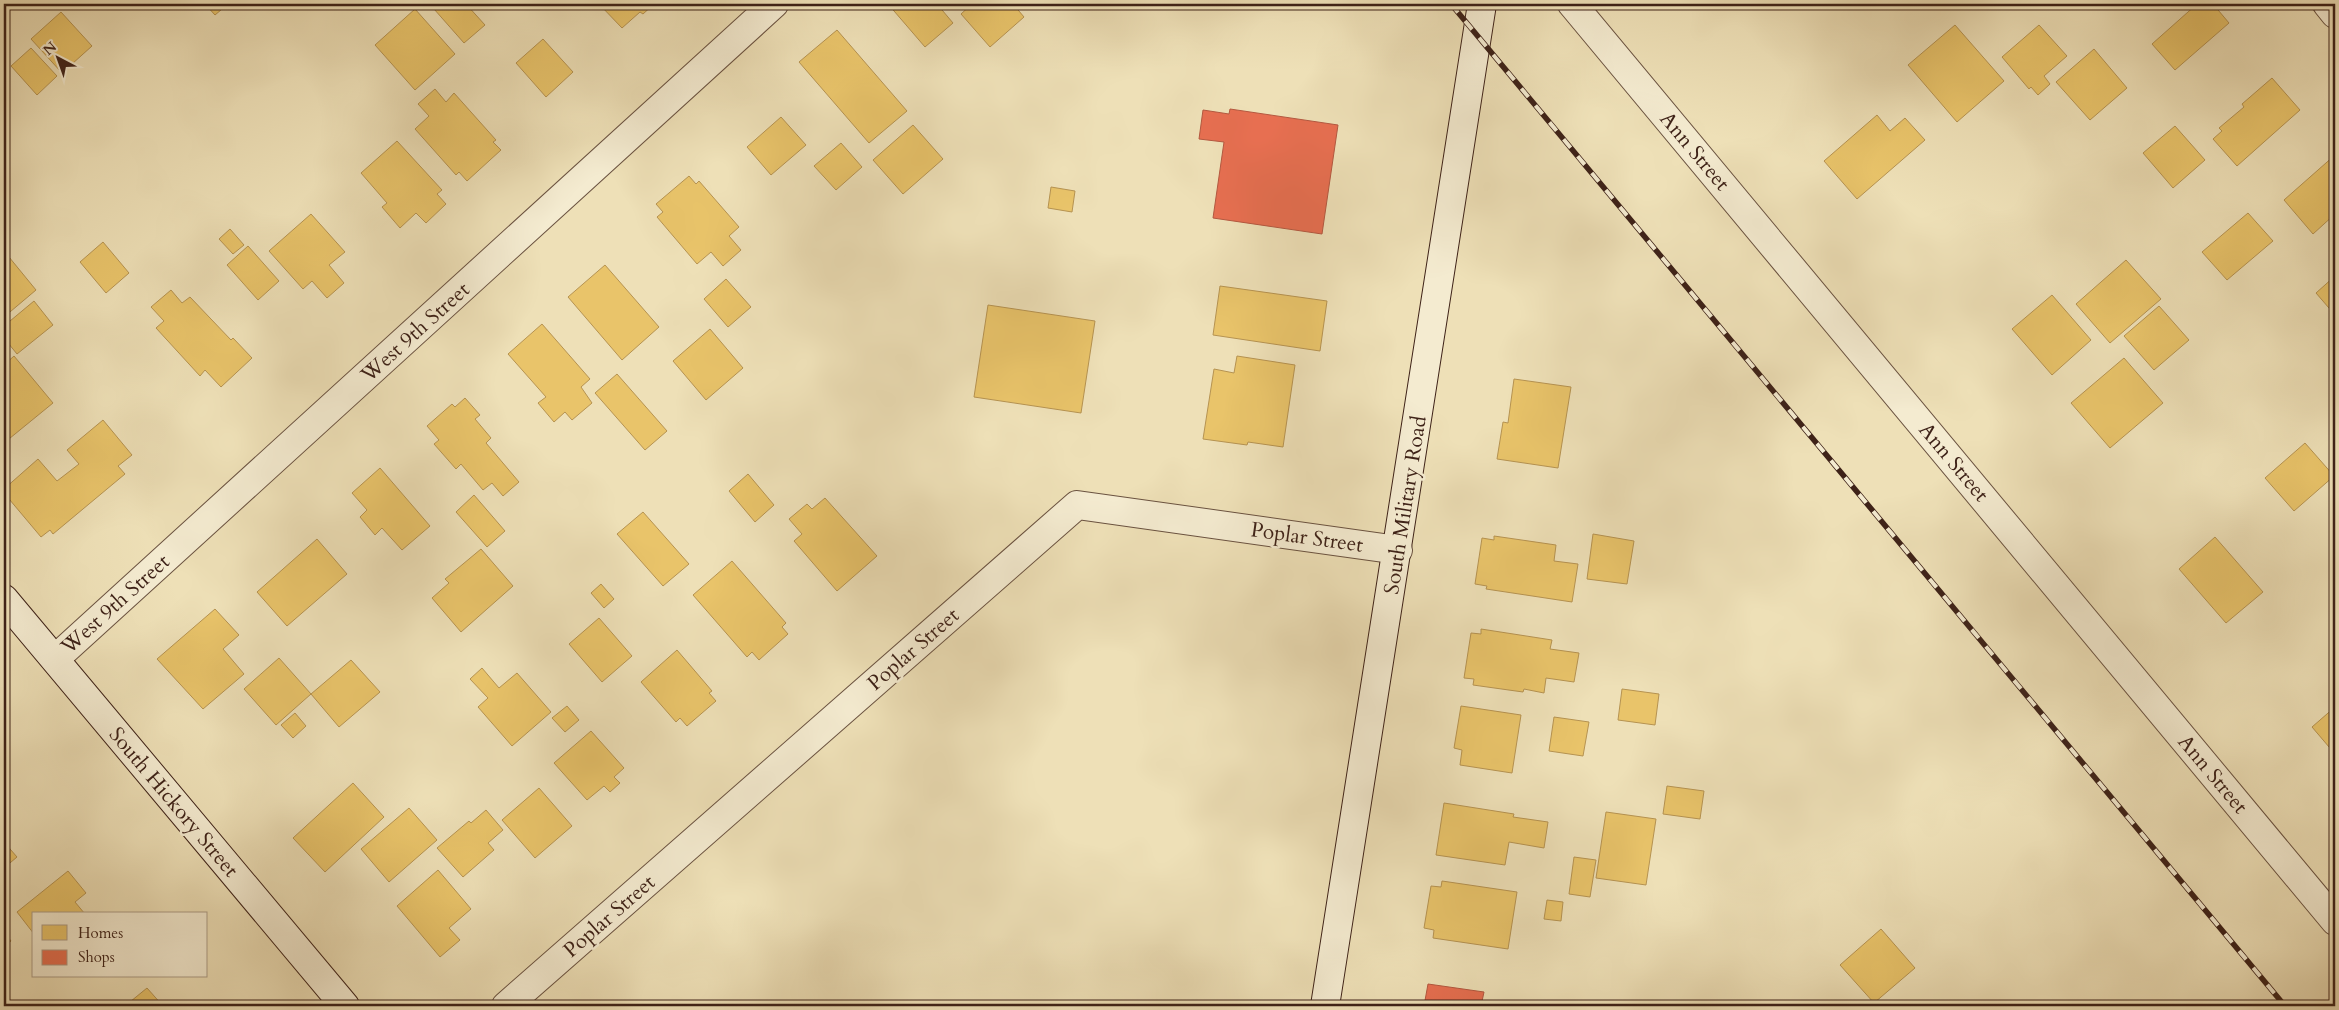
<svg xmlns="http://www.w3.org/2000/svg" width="2339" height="1010" viewBox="0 0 2339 1010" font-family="Cardo,serif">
<rect width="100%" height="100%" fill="#eee0b7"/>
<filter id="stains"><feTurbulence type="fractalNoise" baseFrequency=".004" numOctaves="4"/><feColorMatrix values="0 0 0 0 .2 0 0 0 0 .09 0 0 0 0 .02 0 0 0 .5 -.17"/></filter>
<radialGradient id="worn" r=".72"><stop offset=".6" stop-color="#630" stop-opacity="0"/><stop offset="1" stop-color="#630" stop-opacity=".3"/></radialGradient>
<path fill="#e9c46a" stroke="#b69351" d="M205 4H228L215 15Z
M440 4H466L485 25 464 43 434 9Z
M599 4H654L643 14 640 12 622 28Z
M888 4H937L953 23 925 47Z
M972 4H1013L1024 17 990 47 961 14Z
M2197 4H2213L2229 23 2175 70 2152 44Z
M415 9 455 54 415 90 375 45Z
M61 12 92 46 62 73 31 39Z
M1955 25 2004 81 1957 122 1908 65Z
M2039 25 2067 56 2044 76 2050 84 2038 95 2031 87 2029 89 2002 57Z
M837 30 907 111 869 143 799 62Z
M543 39 573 72 546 97 516 63Z
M31 48 57 76 37 95 11 66Z
M2094 49 2127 88 2090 120 2056 82Z
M2272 78 2300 110 2237 166 2213 139 2222 131 2219 128 2244 107 2242 104Z
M435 89 446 102 454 93 496 140 493 142 501 150 467 181 459 172 456 175 415 129 429 116 418 104Z
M1877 115 1890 131 1905 118 1925 140 1857 199 1824 161Z
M781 117 806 145 771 175 747 147Z
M913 125 943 159 903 194 873 160Z
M2175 126 2205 160 2173 188 2143 153Z
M397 141 442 190 437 194 446 204 426 223 416 213 400 228 382 207 387 203 361 173Z
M841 143 862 167 836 190 814 166Z
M2335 155V214L2313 234 2284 200Z
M689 176 696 184 699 181 739 227 729 236 741 250 723 266 711 252 697 264 657 217 663 212 656 204Z
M1051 187 1075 191 1072 212 1048 208Z
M2248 213 2273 241 2227 280 2202 252Z
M311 214 345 252 329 265 344 283 327 298 312 281 303 289 269 251Z
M230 229 244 245 233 254 219 239Z
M103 242 129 273 106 293 80 262Z
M248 246 279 281 258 300 227 265Z
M9 257 36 290 4 317V261Z
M2126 260 2161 299 2110 343 2076 304Z
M605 265 659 327 622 360 568 297Z
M2335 276V315L2316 293Z
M726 279 751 307 728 327 704 299Z
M1220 286 1327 301 1320 351 1213 335Z
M171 290 182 303 190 297 231 340 233 338 252 358 221 387 205 370 200 376 156 328 164 321 151 307Z
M2052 295 2091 340 2052 375 2012 329Z
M34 301 53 325 17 354 4 338V326Z
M988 305 1095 321 1081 413 974 397Z
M2159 306 2189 340 2154 370 2124 336Z
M542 324 590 379 581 387 592 403 572 420 565 412 554 422 538 403 546 397 508 354Z
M710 329 743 368 706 400 673 361Z
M14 356 53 403 4 443V365Z
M1237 356 1295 365 1283 447 1248 442 1247 445 1203 439 1214 369 1234 373Z
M2124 358 2163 403 2110 448 2071 403Z
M617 374 667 431 645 450 595 393Z
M1514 379 1571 387 1558 468 1497 459 1503 422 1508 423Z
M465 398 480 415 475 419 491 438 486 443 519 482 503 496 492 483 483 490 461 464 456 469 434 444 439 440 427 426 452 404 455 407Z
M103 420 132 455 118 466 125 474 53 534 50 530 41 537 4 493V489L38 459 57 481 79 464 67 450Z
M2305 443 2334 476 2294 511 2265 478Z
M380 468 430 526 402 550 382 528 375 535 360 517 367 510 352 493Z
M748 474 774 505 755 522 729 491Z
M474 495 505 531 487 547 456 512Z
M825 498 877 556 837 591 794 541 802 534 789 519 807 504 812 509Z
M643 512 689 564 663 586 617 534Z
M1593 534 1634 541 1627 584 1587 579Z
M1494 536 1556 545 1554 561 1578 564 1572 602 1486 589 1487 586 1475 584 1482 538 1494 540Z
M2215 537 2263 592 2226 623 2179 569Z
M317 539 347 574 287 626 257 592Z
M481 549 513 586 461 632 432 598 449 583 445 579Z
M732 561 786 623 782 627 788 634 759 660 752 652 747 657 693 595Z
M601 584 614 599 604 608 591 593Z
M215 609 239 635 223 649 244 674 203 709 157 659Z
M599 618 632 656 602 682 569 644Z
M1481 629 1552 640 1550 649 1579 653 1574 682 1546 678 1544 693 1524 689 1523 692 1473 685 1474 679 1464 678 1471 633 1481 634Z
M677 650 712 691 709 693 716 701 687 726 680 718 676 722 641 682Z
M279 658 311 694 276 725 244 689Z
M351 660 380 692 339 727 311 694Z
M482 668 499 688 517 673 551 712 512 746 478 707 488 698 470 679Z
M1622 689 1659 694 1655 725 1618 720Z
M567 706 579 720 565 732 552 718Z
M1461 706 1521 715 1512 773 1460 765 1462 750 1454 748Z
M2335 707V754L2312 727Z
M295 713 306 726 293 738 281 725Z
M1554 717 1589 722 1583 756 1549 751Z
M591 731 624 768 614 777 620 783 610 792 604 786 587 800 554 763Z
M353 783 384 817 325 872 293 838Z
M1667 786 1704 791 1700 819 1663 814Z
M539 788 572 826 535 858 502 820Z
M1444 803 1514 814 1513 817 1548 822 1544 848 1509 842 1505 865 1436 855Z
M409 808 437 840 389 882 361 849Z
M486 810 503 830 488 843 494 850 463 877 437 848 469 821 471 823Z
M1606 812 1656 819 1646 885 1596 878Z
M4 842 17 857 4 868Z
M1574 857 1596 860 1590 897 1569 894Z
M438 870 471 909 449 928 460 940 440 957 397 906Z
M68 871 86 893 75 902 85 914H34V934L17 912Z
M1442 881 1517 892 1508 949 1433 938 1434 930 1424 928 1431 886 1441 887Z
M1547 900 1563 902 1561 921 1544 919Z
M1881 929 1915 968 1874 1003 1840 965Z
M4 932 11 941 4 947Z
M147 988 163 1006H125Z"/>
<path fill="#e76f51" stroke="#b45840" d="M1230 109 1338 125 1322 234 1213 218 1224 142 1199 139 1203 110 1229 114Z
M1428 984 1484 992 1481 1006H1424Z"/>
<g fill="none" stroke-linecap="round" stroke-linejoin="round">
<defs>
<path id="street" d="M1572 4 2335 921
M2327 4 2335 14
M55 659 774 4
M506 1006 1077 505 1398 550"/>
<path id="secondary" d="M4 599 345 1006
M1325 1006 1482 4"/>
</defs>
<use href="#street" stroke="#6a5240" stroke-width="30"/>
<use href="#secondary" stroke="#3e2218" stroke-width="30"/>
<use href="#street" stroke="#f4ebd0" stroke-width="28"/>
<use href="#secondary" stroke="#f4ebd0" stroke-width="28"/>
<defs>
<path id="rail" d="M1451 4 2285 1006"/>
</defs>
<use href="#rail" stroke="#3e2218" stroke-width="5.5"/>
<use href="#rail" stroke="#f4ebd0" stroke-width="4" stroke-dasharray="11" stroke-linecap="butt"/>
</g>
<g text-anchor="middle" stroke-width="5" stroke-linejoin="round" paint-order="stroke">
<g font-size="21" fill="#3e2218" stroke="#f4ebd0">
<text transform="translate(1695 151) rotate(50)" y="7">Ann Street</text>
<text transform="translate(415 332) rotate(-42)" y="7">West 9th Street</text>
<text transform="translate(1954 462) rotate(50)" y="7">Ann Street</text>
<text transform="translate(1405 505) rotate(-81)" y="7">South Military Road</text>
<text transform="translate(1307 537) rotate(8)" y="7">Poplar Street</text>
<text transform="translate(115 604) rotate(-42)" y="7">West 9th Street</text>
<text transform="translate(913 649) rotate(-41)" y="7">Poplar Street</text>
<text transform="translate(2213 774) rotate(50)" y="7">Ann Street</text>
<text transform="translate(174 802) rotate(50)" y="7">South Hickory Street</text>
<text transform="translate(609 916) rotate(-41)" y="7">Poplar Street</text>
</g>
</g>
<rect width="2339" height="1010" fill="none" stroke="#eee0b7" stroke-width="20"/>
<rect x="5" y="5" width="2329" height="1000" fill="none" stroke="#3e2218" stroke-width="2.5"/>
<rect x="10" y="10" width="2319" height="990" fill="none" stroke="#3e2218"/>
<rect x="32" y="912" width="175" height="65" fill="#f4ebd0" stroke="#ab9b86"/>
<rect x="42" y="925" width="25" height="15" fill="#e9c46a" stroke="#ab9b86"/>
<text x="78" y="938" font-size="15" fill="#3e2218">Homes</text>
<rect x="42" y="950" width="25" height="15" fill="#e76f51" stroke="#ab9b86"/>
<text x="78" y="962" font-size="15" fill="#3e2218">Shops</text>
<g transform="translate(58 58) rotate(319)" stroke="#f4ebd0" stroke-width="4" paint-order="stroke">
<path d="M0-4L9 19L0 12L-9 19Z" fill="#3e2218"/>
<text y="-8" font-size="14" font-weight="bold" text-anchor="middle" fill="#3e2218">N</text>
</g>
<rect width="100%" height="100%" filter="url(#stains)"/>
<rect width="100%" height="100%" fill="url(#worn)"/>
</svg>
